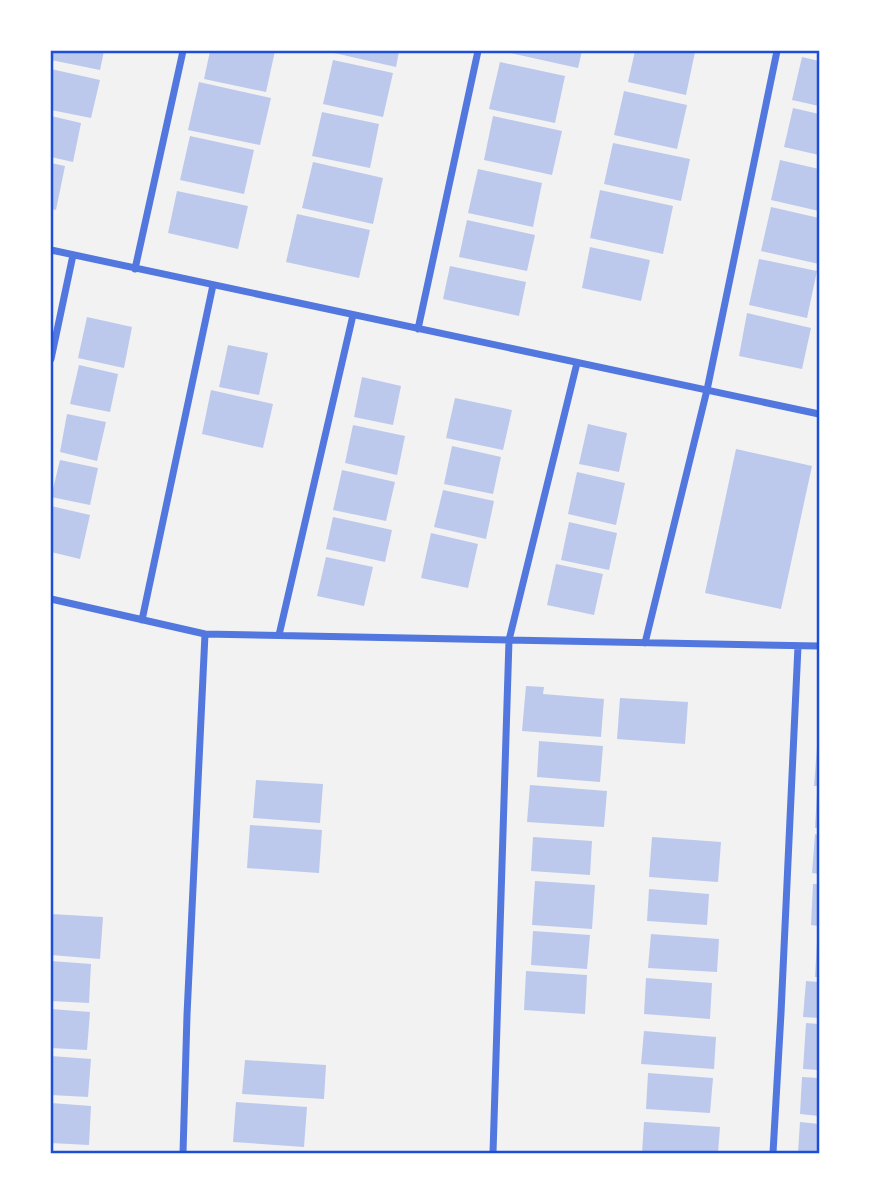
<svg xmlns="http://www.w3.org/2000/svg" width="870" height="1204" viewBox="0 0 870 1204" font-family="'Titillium Web',sans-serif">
<rect width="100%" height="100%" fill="#f2f2f2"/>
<path fill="#bdc9ec" d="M51 51H104L100 70 51 60Z
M210 51H275L266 92 204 79Z
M334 51H399L396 67 334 53Z
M501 51H582L578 68Z
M635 51H688L695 52 686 95 628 82Z
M802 57 819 61V106L792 100Z
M333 60 393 73 383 117 323 104Z
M500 62 565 76 555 123 489 109Z
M51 69 100 80 91 118 51 110Z
M199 82 271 98 260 145 188 130Z
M624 91 687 105 677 149 614 135Z
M793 108 819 114V155L784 147Z
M322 112 379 124 370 168 312 156Z
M51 116 81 123 73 162 51 157Z
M493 116 562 131 552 175 484 160Z
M190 136 254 150 244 194 180 180Z
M613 143 690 159 681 201 604 184Z
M780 160 819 169V211L771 200Z
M313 162 383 178 373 224 302 208Z
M51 163 65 166 56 210 51 209Z
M478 169 542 183 533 227 468 213Z
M600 190 673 206 663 254 590 238Z
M177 191 248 206 238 249 168 233Z
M771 207 819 218V264L761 251Z
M297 214 370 230 359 278 286 262Z
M467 220 535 235 527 271 459 257Z
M590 247 650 260 641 301 582 288Z
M759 259 817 271 807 318 749 305Z
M450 266 526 282 519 316 443 299Z
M747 313 811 328 802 369 739 356Z
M87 317 132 327 124 368 78 358Z
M228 345 268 353 259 395 219 387Z
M79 365 118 374 110 412 70 404Z
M362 377 401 386 393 425 354 417Z
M211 390 273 404 263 448 202 434Z
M455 398 512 410 503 450 446 438Z
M67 414 106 422 97 461 60 452Z
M588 424 627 433 619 472 579 464Z
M353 425 405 436 397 475 345 463Z
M452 446 501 457 493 494 444 484Z
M736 449 812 466 781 609 705 593Z
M60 460 98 468 90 505 51 497Z
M342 470 395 482 386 521 333 510Z
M577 472 625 483 616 525 568 514Z
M443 490 494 501 486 539 434 527Z
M51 506 90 515 80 559 51 552Z
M333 517 392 530 385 562 326 549Z
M569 522 617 533 609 570 561 560Z
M431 533 478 544 468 588 421 578Z
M326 557 373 567 364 606 317 596Z
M556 564 603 574 594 615 547 605Z
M526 686 544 687 543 694 604 699 601 737 522 731Z
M620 698 688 702 685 744 617 739Z
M539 741 603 746 600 782 537 777Z
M817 747H819V786H814Z
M256 780 323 784 320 823 253 818Z
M530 785 607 791 604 827 527 822Z
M817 792H819V828H815Z
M250 825 322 830 319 873 247 868Z
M815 834 819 835V874L812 873Z
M533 837 592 841 590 875 531 871Z
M652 837 721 842 718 882 649 877Z
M535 881 595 885 592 929 532 925Z
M813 884H819V926L811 925Z
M649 889 709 894 707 925 647 921Z
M51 914 103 917 100 959 51 955Z
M533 931 590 935 587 969 531 965Z
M651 934 719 939 717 972 648 968Z
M817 941H819V977H815Z
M51 961 91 964 89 1003 51 1001Z
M526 971 587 975 585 1014 524 1010Z
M646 978 712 983 710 1019 644 1014Z
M806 981 819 982V1018L803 1017Z
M51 1009 90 1012 87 1050 51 1048Z
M806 1023 819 1024V1070L803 1069Z
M644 1031 716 1037 714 1069 641 1064Z
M51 1056 91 1059 88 1097 51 1095Z
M245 1060 326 1065 324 1099 242 1094Z
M648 1073 713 1078 710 1113 646 1109Z
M802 1077 819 1078V1116L800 1114Z
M236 1102 307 1107 304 1147 233 1142Z
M51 1103 91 1106 89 1145 51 1143Z
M644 1122 720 1127 718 1153H642Z
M800 1122 819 1124V1153H798Z"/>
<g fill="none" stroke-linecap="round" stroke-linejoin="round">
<path stroke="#5277de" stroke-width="7" d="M51 250 819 414
M135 269 183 51
M418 329 478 51
M51 359 73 255
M51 599 205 634 819 646
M142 620 213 285
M279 635 353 315
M645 643 707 390 777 51
M183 1153 187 1015 205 634
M493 1153 509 640 577 363
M773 1153 781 1013 798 646"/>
</g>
<rect width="870" height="1204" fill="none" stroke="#ffffff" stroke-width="105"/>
<rect x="52" y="52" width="766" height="1100" fill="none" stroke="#1d4ed8" stroke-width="2.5"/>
</svg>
